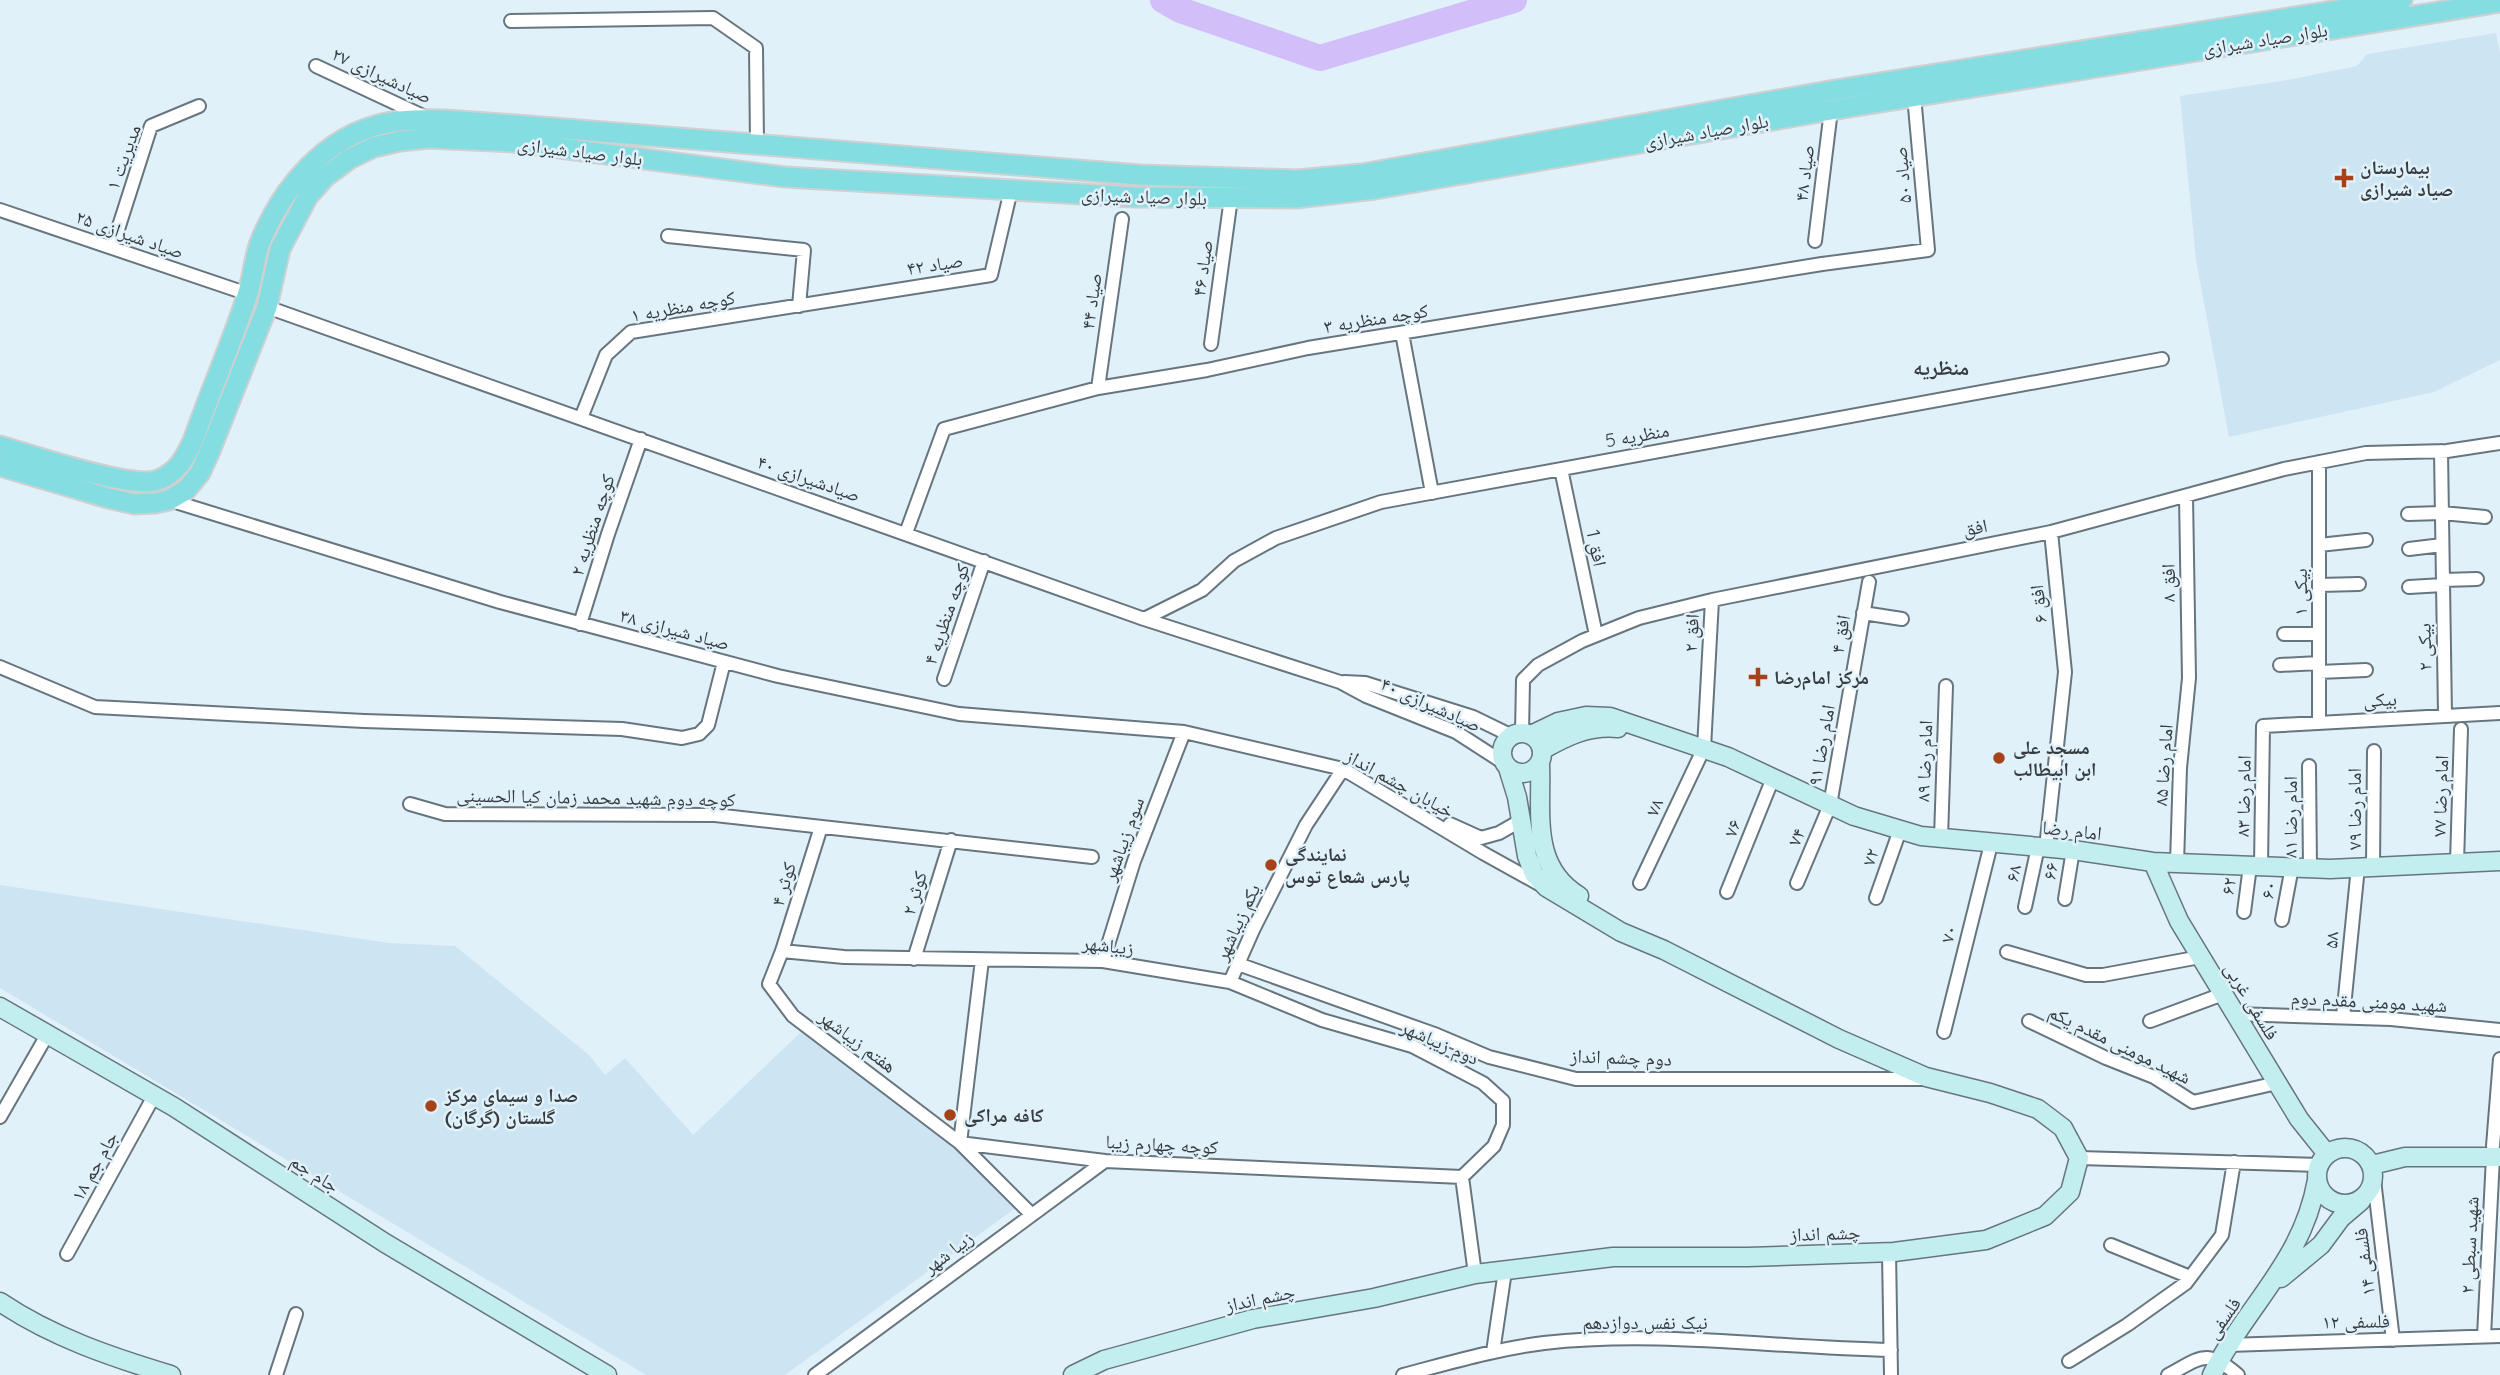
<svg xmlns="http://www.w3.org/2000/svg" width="2500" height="1375" viewBox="0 0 2500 1375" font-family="Quicksand,'Noto Naskh Arabic',sans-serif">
<rect width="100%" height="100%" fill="#e0f1fa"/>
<path fill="#cde5f2" d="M2496 33 2500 52V360L2434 392 2229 437 2196 260 2180 96 2288 80 2357 66 2367 54Z
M0 885 389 943 455 946 589 1055 605 1075 625 1058 693 1135 802 1031 946 1139 1017 1207 785 1375H646L0 988Z"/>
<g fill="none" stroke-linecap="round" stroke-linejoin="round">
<path stroke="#d2bffa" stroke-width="26" d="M1163 0 1180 10 1320 58 1514 0"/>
<defs>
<path id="street" d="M511 21 713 18 756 48 757 144
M316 66 425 117
M0 210 248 294
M668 236 804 250 799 306
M1815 241 1831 110
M112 248 151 126 199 106
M267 307 1144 619 1340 682 1366 696 1456 732 1504 763
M1402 333 1432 493
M1211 344 1231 198
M1098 388 1122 219
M581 418 606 355 631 332 991 275 1011 190
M2441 451 2445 715
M1561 469 1596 635
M169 500 500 602 778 676 959 714 1184 732 1343 769 1483 853 1539 884
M2408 514 2442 513 2485 517
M906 533 944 429 1098 388 1207 370 1308 348 1822 264 1928 250 1914 96
M2319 545 2366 540
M2409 549 2442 545
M2443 580 2477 579
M2319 585 2359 584
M2409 587 2443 585
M1863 613 1902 619
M1144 619 1202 590 1234 561 1276 538 1381 502 2162 359
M580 624 608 534 641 439
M2284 634H2319
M2280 665 2319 663
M0 667 95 707 364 721 622 729 682 738 699 734 708 725 724 662
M2319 672 2366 670
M944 679 984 561
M1344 682 1365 683 1473 717 1512 736
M2319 722V462
M1522 733 1523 680 1538 665 1582 641 1639 618 1712 600 2051 532 2284 469 2366 453 2447 451 2500 443
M2309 766 2310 868
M410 804 445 814 715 815 1092 857
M1450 824 1481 838 1499 833 1520 821
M821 827 782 951 769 984 793 1016 960 1143 1031 1214
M1941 838 1946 686
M2046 848 2065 672 2051 532
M2177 863 2180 768 2189 678 2186 496
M2457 863 2461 729
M2261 866 2263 726 2500 713
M2373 867 2374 751
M1640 883 1704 748 1712 600
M1797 883 1830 805 1869 582
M1727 892 1773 778
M1876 898 1900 830
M2065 899 2073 850
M2025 907 2038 847
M2244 912 2250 866
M2282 920 2292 867
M782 951 844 957 1103 961 1230 982 1322 1020 1412 1046 1483 1083 1503 1101V1125L1494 1146 1462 1177
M2007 952 2086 975H2103L2200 957
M914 959 951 840
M1103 961 1134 861 1184 732
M1238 964 1437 1035 1489 1057 1576 1079H1925
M1230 982 1253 930 1306 825 1343 769
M2235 1014 2391 1019 2500 1030
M2343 1017 2358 867
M2029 1021 2106 1058 2154 1077 2193 1102 2277 1083
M2150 1021 2223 994
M1944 1032 1991 844
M0 1117 47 1035
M960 1143 1105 1161 1462 1177
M960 1143 982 960
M2493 1146 2500 1059
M2079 1158 2320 1165
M1462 1177 1475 1274
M2374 1180 2393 1340
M2111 1245 2190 1277
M1889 1252 1891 1375
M67 1254 154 1096
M2484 1336 2493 1157
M2229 1345 2500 1336
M1493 1352 1505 1271
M2069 1361 2127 1325 2186 1283 2222 1235 2234 1162
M276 1375 296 1314
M815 1375 1105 1161
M1403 1375C1449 1363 1496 1349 1544 1343 1659 1330 1775 1348 1891 1350
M2168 1375C2202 1357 2206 1348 2238 1375"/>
<path id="secondary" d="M1502 753a20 20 0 1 1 40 0a20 20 0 1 1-40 0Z
M1531 735 1558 722 1586 716 1610 717 1728 757 1854 816 1921 836 2073 850 2153 862 2177 863 2330 869 2500 861
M1542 750C1567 736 1589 725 1618 728
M1540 764C1542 813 1530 866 1579 896
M2153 862 2179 921 2299 1119 2327 1154
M0 1007 174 1107 385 1243 607 1375
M2317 1176a28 28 0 1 1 56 0a28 28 0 1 1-56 0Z
M2372 1165 2405 1157H2500
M2281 1278 2321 1245 2341 1218 2361 1201
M0 1302C52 1337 111 1357 171 1375
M1073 1375 1104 1360 1253 1319 1374 1298 1475 1274 1613 1257H1748L1894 1252 1986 1240 2045 1216 2070 1192 2079 1158 2063 1128 2038 1109 1990 1093 1926 1077 1839 1039 1664 950 1621 932 1546 887 1534 874 1527 856 1517 797 1508 768
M2212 1375C2247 1304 2302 1263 2317 1180"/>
<path id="primary" d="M0 446C31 455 132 490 158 480 177 473 185 458 193 441 210 392 231 345 247 296 253 278 254 257 261 240 286 181 333 128 400 121 438 117 478 123 516 125L1140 175 1298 180 1362 174 1829 91 2402 0
M0 466 108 498 135 504 155 503 169 500 186 490 200 473 210 451 267 307 280 249 308 196 325 177 349 159 374 147 400 141 428 138 513 142 785 177 1134 197 1296 198 1375 189 1831 110 2500 2"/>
</defs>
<use href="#street" stroke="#67757e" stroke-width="16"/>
<use href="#secondary" stroke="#67757e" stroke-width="21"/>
<use href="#primary" stroke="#cfd0d1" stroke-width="23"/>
<use href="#street" stroke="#fff" stroke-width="12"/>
<use href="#secondary" stroke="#c2eef0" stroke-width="18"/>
<use href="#primary" stroke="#84dee1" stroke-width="19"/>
</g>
<g fill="#a7411a" stroke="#e0f1fa" stroke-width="2.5">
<path d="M2340.5 167.5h7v7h7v7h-7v7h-7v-7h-7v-7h7z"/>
<path d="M1754.5 666.5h7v7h7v7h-7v7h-7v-7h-7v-7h7z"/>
<circle cx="1999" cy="758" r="7"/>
<circle cx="1271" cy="865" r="7"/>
<circle cx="431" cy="1106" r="7"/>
<circle cx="950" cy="1115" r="7"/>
</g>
<g text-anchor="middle" stroke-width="5" stroke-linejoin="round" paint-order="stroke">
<g font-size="19" fill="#363c40" stroke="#e0f1fa">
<text transform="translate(2265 39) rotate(-9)" y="7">بلوار صیاد شیرازی</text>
<text transform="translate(382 75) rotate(25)" y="7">۲۷ صیادشیرازی</text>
<text transform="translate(1706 131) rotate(-10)" y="7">بلوار صیاد شیرازی</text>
<text transform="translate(580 151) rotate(7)" y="7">بلوار صیاد شیرازی</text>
<text transform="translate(123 157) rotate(-70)" y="7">مدیریت ۱</text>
<text transform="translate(1804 173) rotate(-83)" y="7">صیاد ۴۸</text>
<text transform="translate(1902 175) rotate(-95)" y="7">صیاد ۵۰</text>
<text transform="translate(1144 196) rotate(2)" y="7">بلوار صیاد شیرازی</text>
<text transform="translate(130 234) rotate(19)" y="7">صیاد شیرازی ۲۵</text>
<text transform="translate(935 264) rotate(-9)" y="7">صیاد ۴۲</text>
<text transform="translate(1202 268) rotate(-82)" y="7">صیاد ۴۶</text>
<text transform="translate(1091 301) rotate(-82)" y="7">صیاد ۴۴</text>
<text transform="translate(683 306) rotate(-10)" y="7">کوچه منظریه ۱</text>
<text transform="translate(1376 318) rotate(-9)" y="7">کوچه منظریه ۳</text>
<text transform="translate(1637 435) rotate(-10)" y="7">منظریه 5</text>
<text transform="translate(809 478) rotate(19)" y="7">۴۰ صیادشیرازی</text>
<text transform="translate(592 525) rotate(-72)" y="7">کوچه منظریه ۲</text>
<text transform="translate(1975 527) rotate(-11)" y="7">افق</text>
<text transform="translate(1597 548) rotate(78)" y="7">افق 1</text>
<text transform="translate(2168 583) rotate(-91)" y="7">افق ۸</text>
<text transform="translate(2300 592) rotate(-90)" y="7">۱ بیکی</text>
<text transform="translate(2038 604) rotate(-96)" y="7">افق ۶</text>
<text transform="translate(946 614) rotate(-71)" y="7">کوچه منظریه ۴</text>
<text transform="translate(675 629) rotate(15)" y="7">صیاد شیرازی ۳۸</text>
<text transform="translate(1691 633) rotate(-87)" y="7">افق ۲</text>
<text transform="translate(1840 634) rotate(-80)" y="7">افق ۴</text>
<text transform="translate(2424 647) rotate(-91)" y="7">۲ بیکی</text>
<text transform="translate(2380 699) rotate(-3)" y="7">بیکی</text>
<text transform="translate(1431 704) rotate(24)" y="7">۴۰ صیادشیرازی</text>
<text transform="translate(1821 745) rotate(-80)" y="7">امام رضا ۹۱</text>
<text transform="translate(1924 761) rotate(-88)" y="7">امام رضا ۸۹</text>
<text transform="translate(2163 765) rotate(-86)" y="7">امام رضا ۸۵</text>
<text transform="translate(1400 783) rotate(29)" y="7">خیابان چشم انداز</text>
<text transform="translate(2243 796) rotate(-89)" y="7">امام رضا ۸۳</text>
<text transform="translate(2440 796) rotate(-88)" y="7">امام رضا ۷۷</text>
<text transform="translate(596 797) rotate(1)" y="7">کوچه دوم شهید محمد زمان کیا الحسینی</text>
<text transform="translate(1654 807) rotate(-65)" y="7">۷۸</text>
<text transform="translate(2354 809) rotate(-90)" y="7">امام رضا ۷۹</text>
<text transform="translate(2290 817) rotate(-90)" y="7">امام رضا ۸۱</text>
<text transform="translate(1732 828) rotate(-68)" y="7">۷۶</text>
<text transform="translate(2072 830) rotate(6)" y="7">امام رضا</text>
<text transform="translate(1796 837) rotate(-67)" y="7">۷۴</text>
<text transform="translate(1123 839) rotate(-70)" y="7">سوم زیباشهر</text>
<text transform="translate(1870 857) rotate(-71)" y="7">۷۲</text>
<text transform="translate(2050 871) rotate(-81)" y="7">۶۶</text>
<text transform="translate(2013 873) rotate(-78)" y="7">۶۸</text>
<text transform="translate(783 884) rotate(-73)" y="7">کوثر ۴</text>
<text transform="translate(2228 886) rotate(-82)" y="7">۶۲</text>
<text transform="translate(2268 890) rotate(-79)" y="7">۶۰</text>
<text transform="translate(914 893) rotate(-73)" y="7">کوثر ۲</text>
<text transform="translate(1237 922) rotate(-65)" y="7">یکم زیباشهر</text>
<text transform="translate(1948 934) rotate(-76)" y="7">۷۰</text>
<text transform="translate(2331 940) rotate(-85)" y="7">۵۸</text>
<text transform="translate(1108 945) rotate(6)" y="7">زیباشهر</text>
<text transform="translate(2252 1001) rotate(59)" y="7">فلسفی غربی</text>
<text transform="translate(2369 1001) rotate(3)" y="7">شهید مومنی مقدم دوم</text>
<text transform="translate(858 1041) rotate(37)" y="7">هفتم زیباشهر</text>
<text transform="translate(1440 1042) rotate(24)" y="7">دوم زیباشهر</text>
<text transform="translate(2120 1044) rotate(26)" y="7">شهید مومنی مقدم یکم</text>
<text transform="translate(1621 1057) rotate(2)" y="7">دوم چشم انداز</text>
<text transform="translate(1162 1144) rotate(3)" y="7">کوچه چهارم زیبا</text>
<text transform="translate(94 1166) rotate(-61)" y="7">۱۸ جام جم</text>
<text transform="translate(315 1173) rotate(33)" y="7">جام جم</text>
<text transform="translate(1825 1233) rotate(-2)" y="7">چشم انداز</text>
<text transform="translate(2469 1245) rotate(-87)" y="7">۲ شهید سبطی</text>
<text transform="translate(948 1252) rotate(-37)" y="7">زیبا شهر</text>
<text transform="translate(2364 1262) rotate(-97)" y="7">۱۴ فلسفی</text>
<text transform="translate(1260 1298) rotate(-12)" y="7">چشم انداز</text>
<text transform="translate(2223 1318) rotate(-55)" y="7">فلسفی</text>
<text transform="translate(2356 1321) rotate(-1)" y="7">۱۲ فلسفی</text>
<text x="1645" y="1329">نیک نفس دوازدهم</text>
</g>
<g font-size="19" font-weight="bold" fill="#363c40" stroke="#e0f1fa" text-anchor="start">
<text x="2360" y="174">بیمارستان<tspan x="2360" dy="22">صیاد شیرازی</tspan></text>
<text x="1774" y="684">مرکز امام‌رضا</text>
<text x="2013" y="754">مسجد علی<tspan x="2013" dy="22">ابن ابیطالب</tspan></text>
<text x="1285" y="861">نمایندگی<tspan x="1285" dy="22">پارس شعاع توس</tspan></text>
<text x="445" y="1102">صدا و سیمای مرکز<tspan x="445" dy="22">گلستان (گرگان)</tspan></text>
<text x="964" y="1122">کافه مراکی</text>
</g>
<g font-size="21" font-weight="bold" fill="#363c40" stroke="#e0f1fa">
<text x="1941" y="375">منظریه</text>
</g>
</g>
</svg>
